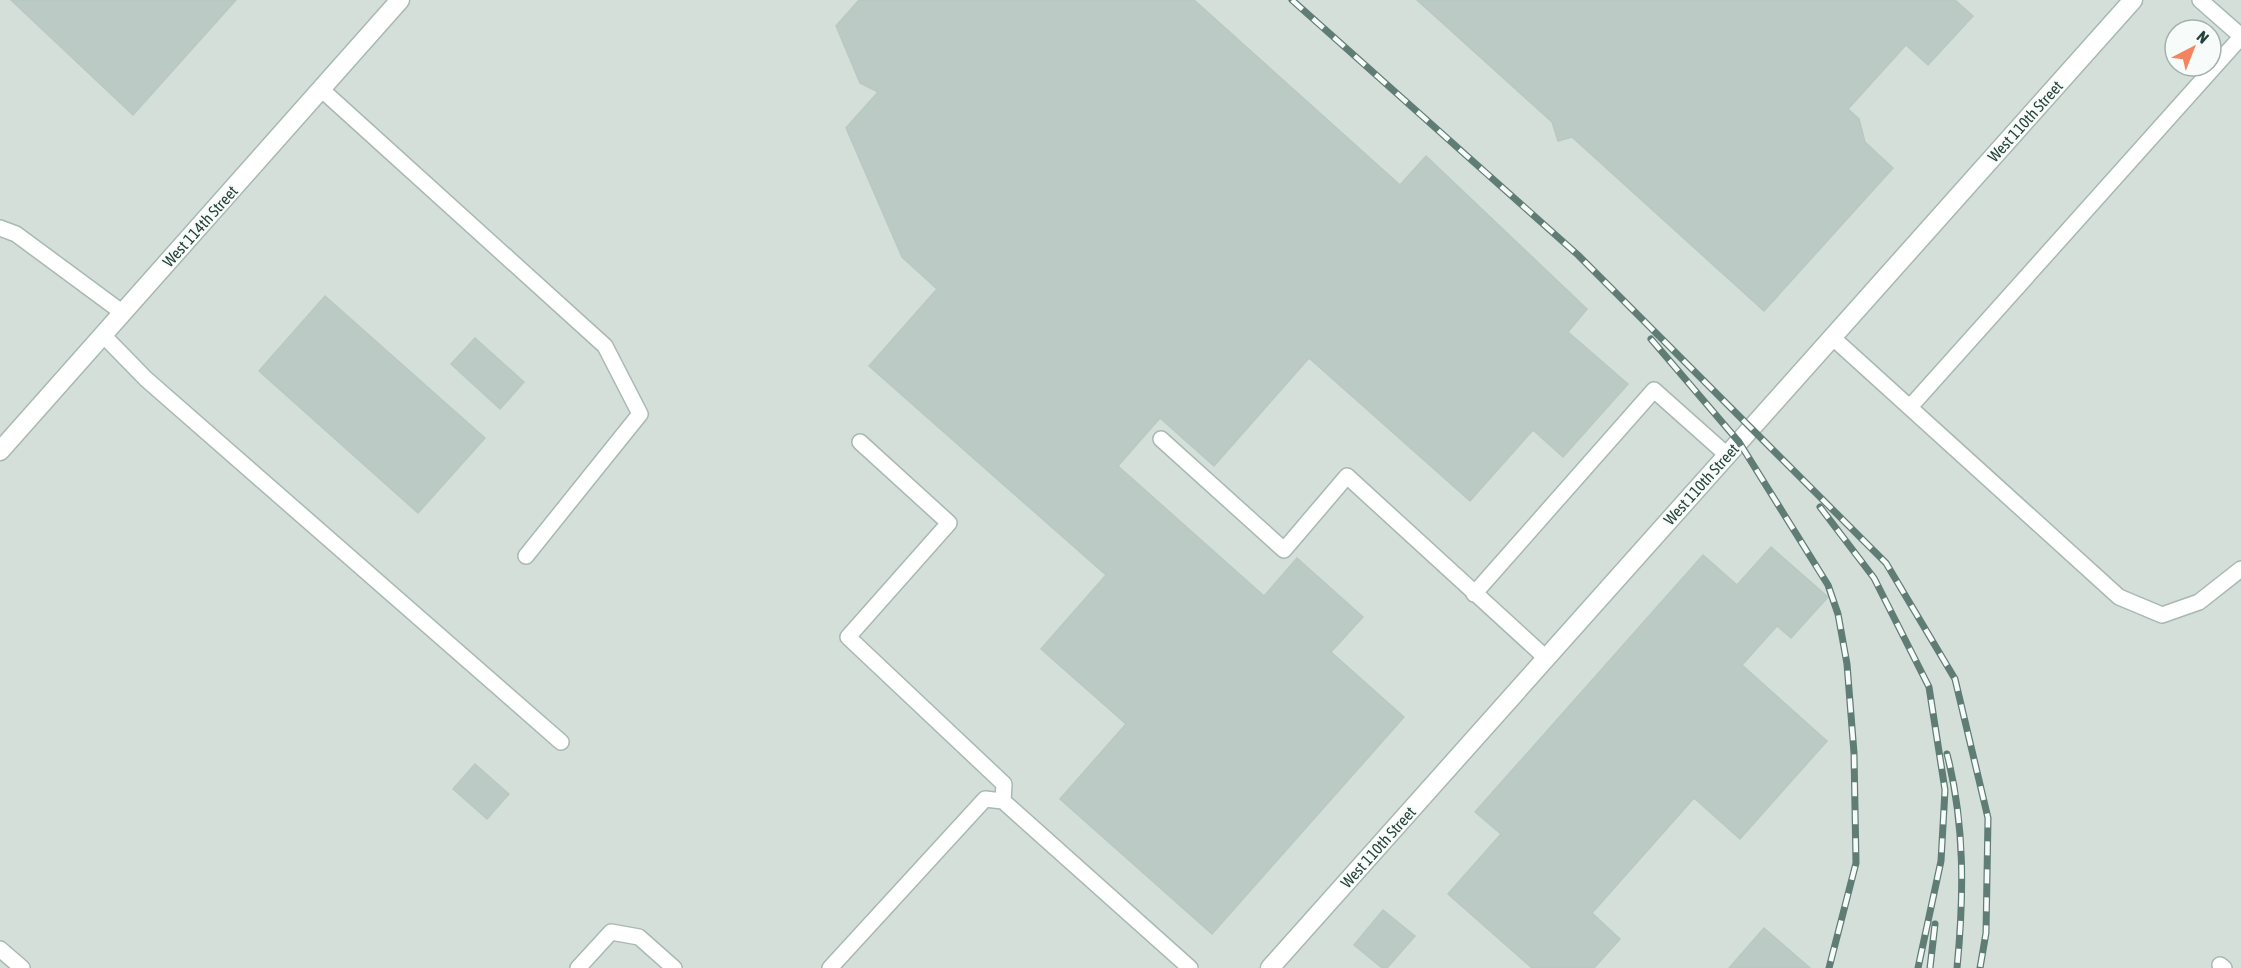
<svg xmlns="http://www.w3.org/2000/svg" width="2241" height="968" viewBox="0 0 2241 968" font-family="'Asap Condensed',sans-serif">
<rect width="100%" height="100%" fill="#e6efeb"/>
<path fill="#d4dfda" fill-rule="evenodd" d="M0 0H2241V968H0ZM2175 30H2211V66H2175Z"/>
<path fill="#bbcac4" stroke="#b8c9c2" stroke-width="1.5" d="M11 0H236L133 115Z
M859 0H1194L1400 185 1426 156 1587 309 1568 332 1628 384 1563 457 1533 430 1470 501 1309 358 1214 466 1160 418 1118 466 1264 596 1297 558 1363 617 1331 652 1404 717 1212 934 1060 799 1126 724 1041 649 1106 575 869 366 937 289 902 257 846 128 878 92 860 83 836 26Z
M1417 0H1955L1973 16 1928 65 1906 45 1848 109 1859 119 1865 142 1893 168 1764 311 1572 137 1558 141 1552 122Z
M325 296 485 438 418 513 259 371Z
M475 338 524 382 500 409 451 364Z
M1771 547 1828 597 1791 638 1777 626 1742 665 1827 741 1740 839 1694 798 1592 913 1620 939 1594 968H1532L1448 894 1501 834 1475 812 1703 555 1737 585Z
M475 764 509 794 487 819 453 789Z
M1383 910 1415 936 1387 968H1382L1354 945Z
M1764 928 1810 968H1729Z"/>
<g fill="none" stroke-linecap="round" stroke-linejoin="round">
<defs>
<path id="lane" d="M2200 0 2241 36
M321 89 605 346 640 414 526 556
M0 228 16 234 123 313
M103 335 146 379 561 742
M1832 337 2119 597 2162 615 2199 602 2241 569
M1910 407 2241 37
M1161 439 1284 550 1347 476 1546 658
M860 442 949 523 848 637 1004 784 1003 801
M1474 594 1654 390 1727 455
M0 949 22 968
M2220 965 2224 968
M578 968 611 932 639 937 674 968
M830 968 985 799 1003 801 1190 968"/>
<path id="street" d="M0 451 400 0
M1270 968 2133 0"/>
</defs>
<use href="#lane" stroke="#a8b8b2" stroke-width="18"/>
<use href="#street" stroke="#a8b8b2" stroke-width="21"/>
<use href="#lane" stroke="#fff" stroke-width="15"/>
<use href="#street" stroke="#fff" stroke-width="18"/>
<defs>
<path id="rail" d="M1292 0 1578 255 1886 563 1955 679 1988 818 1986 933 1980 968
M1651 339 1739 442 1828 585 1838 614 1847 664 1854 753 1856 863 1829 968
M1820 507 1874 578 1929 687 1945 790 1941 861 1918 968
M1947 754C1965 824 1964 896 1957 968
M1930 968 1935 924"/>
</defs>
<use href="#rail" stroke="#5f7d75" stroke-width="7"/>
<use href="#rail" stroke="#f7fbf9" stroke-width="4.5" stroke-dasharray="14" stroke-linecap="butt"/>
</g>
<g text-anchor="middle" stroke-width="4.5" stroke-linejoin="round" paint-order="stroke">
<g font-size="16" fill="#24423a" stroke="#f7fbf9">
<text transform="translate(2025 121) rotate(-48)" y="6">West 110th Street</text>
<text transform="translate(200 226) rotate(-48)" y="6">West 114th Street</text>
<text transform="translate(1701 484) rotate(-48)" y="6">West 110th Street</text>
<text transform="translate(1378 847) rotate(-48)" y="6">West 110th Street</text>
</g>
</g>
<g transform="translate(2193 48) rotate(42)"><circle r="28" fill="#f7fbf9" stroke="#a3b1ad" stroke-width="1.5"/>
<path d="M0-4.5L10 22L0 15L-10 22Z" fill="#f4845f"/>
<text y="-9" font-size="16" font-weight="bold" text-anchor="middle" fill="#24423a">N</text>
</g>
</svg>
